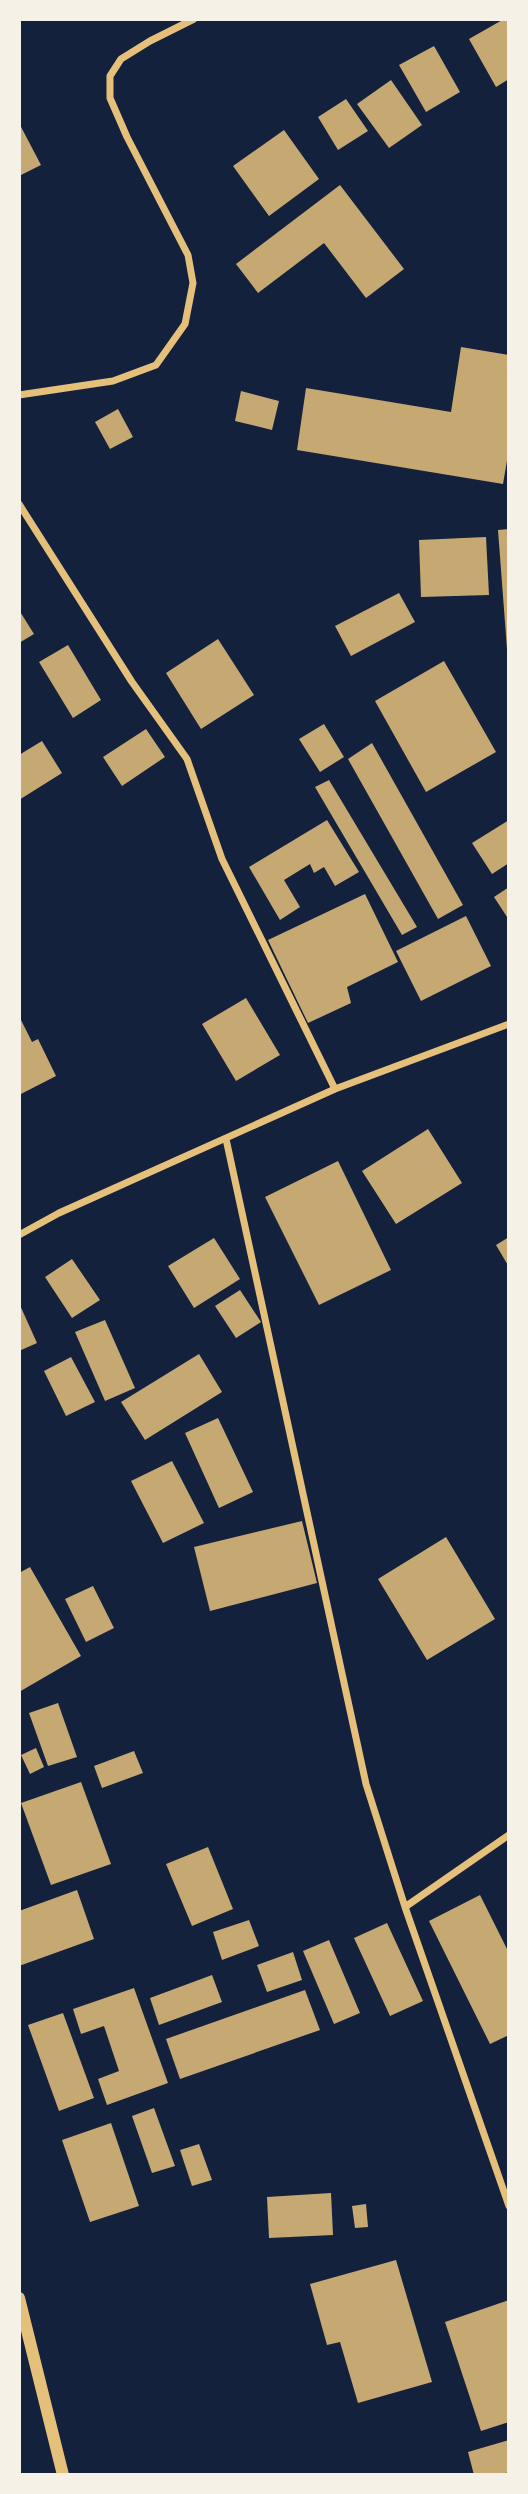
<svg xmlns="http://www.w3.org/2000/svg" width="528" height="2494" viewBox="0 0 528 2494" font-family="'Public Sans',sans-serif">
<rect width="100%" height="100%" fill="#14213d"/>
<path fill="#c6a872" d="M504 19H509V79L496 87 469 39Z
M434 46 460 92 426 112 399 65Z
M391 80 422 125 389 148 357 104Z
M346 99 368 131 338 150 318 117Z
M19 123 41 165 19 176Z
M284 130 319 179 269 216 233 166Z
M340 185 404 269 366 298 324 243 258 293 236 264Z
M461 347 509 355V449L503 484 297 450 306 388 451 412Z
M241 391 279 401 272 430 235 421Z
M118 409 133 437 110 449 95 422Z
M509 529V649H507L498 530Z
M486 537 489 595 421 597 419 540Z
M399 593 415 622 351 656 335 626Z
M19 610 34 634 19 643Z
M218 639 254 695 201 729 166 673Z
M68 645 101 700 73 718 39 662Z
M444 661 496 752 426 792 375 701Z
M324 724 344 757 320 772 299 739Z
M146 729 165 757 122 786 103 757Z
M42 741 62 773 19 800V755Z
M372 743 463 905 438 919 348 759Z
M329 780 417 927 402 935 315 787Z
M327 820 359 872 335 886 324 867 314 873 310 864 284 880 300 907 280 920 249 867Z
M509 820V863L492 874 472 843Z
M509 887V920L494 897Z
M365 894 398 962 347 987 351 1003 308 1023 268 940Z
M466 916 491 966 421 1001 396 951Z
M246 998 280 1055 236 1081 202 1024Z
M19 1016 32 1042 38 1039 56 1076 19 1095Z
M428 1129 462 1183 396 1224 362 1171Z
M338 1161 391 1270 319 1305 265 1197Z
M509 1237V1267L496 1245Z
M214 1238 240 1279 194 1308 168 1266Z
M72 1259 100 1300 72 1318 45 1277Z
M240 1290 261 1322 236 1338 215 1306Z
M19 1303 37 1343 19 1351Z
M105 1320 135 1388 105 1401 75 1332Z
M199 1354 222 1392 145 1440 121 1402Z
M71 1357 95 1402 66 1416 44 1371Z
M218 1418 253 1492 219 1508 185 1433Z
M172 1461 204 1523 163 1543 131 1481Z
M302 1521 317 1583 210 1611 194 1547Z
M446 1537 495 1619 427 1660 378 1579Z
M30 1567 81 1656 19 1692V1573Z
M93 1586 114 1628 86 1642 65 1599Z
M58 1703 77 1757 48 1766 29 1713Z
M36 1748 44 1767 30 1774 21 1755Z
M134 1751 143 1773 102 1788 94 1766Z
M81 1782 111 1864 51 1885 21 1803Z
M208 1847 233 1909 192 1926 166 1864Z
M77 1890 94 1939 19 1966V1911Z
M480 1895 509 1953V2035L490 2044 429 1921Z
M249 1920 259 1946 222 1960 213 1932Z
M387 1923 423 2001 390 2016 354 1938Z
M329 1940 360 2013 334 2024 303 1951Z
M293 1952 302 1980 267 1992 257 1965Z
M212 1975 222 2002 159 2025 150 1998Z
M134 1988 168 2083 107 2105 98 2079 119 2071 104 2026 81 2034 73 2009Z
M305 1990 320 2030 180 2079 166 2039Z
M63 2013 94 2098 59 2111 28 2025Z
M154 2108 175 2166 152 2173 132 2116Z
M111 2123 139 2206 90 2222 62 2140Z
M199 2144 212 2180 192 2186 180 2150Z
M331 2193 333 2235 269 2238 267 2197Z
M366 2204 368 2227 355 2228 352 2206Z
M396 2260 432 2382 358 2403 340 2342 327 2345 310 2284Z
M509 2300V2422L481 2431 445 2322Z
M509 2440V2472L499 2475H474L468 2452Z"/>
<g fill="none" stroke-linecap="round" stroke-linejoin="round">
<path stroke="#e5c07b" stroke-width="7" d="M19 395 113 381 156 365 185 324 193 283 188 255 127 137 110 98V76L121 59 150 41 194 19
M19 504 132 682 187 759 222 859 335 1089
M226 1139 366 1784 405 1907 509 2206
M19 1235 59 1213 335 1089 509 1024
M405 1907 509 1835"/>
<path stroke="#e5c07b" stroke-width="12" d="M19 2298 63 2475"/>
</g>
<rect width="528" height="2494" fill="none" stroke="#f6f1e7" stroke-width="42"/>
</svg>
